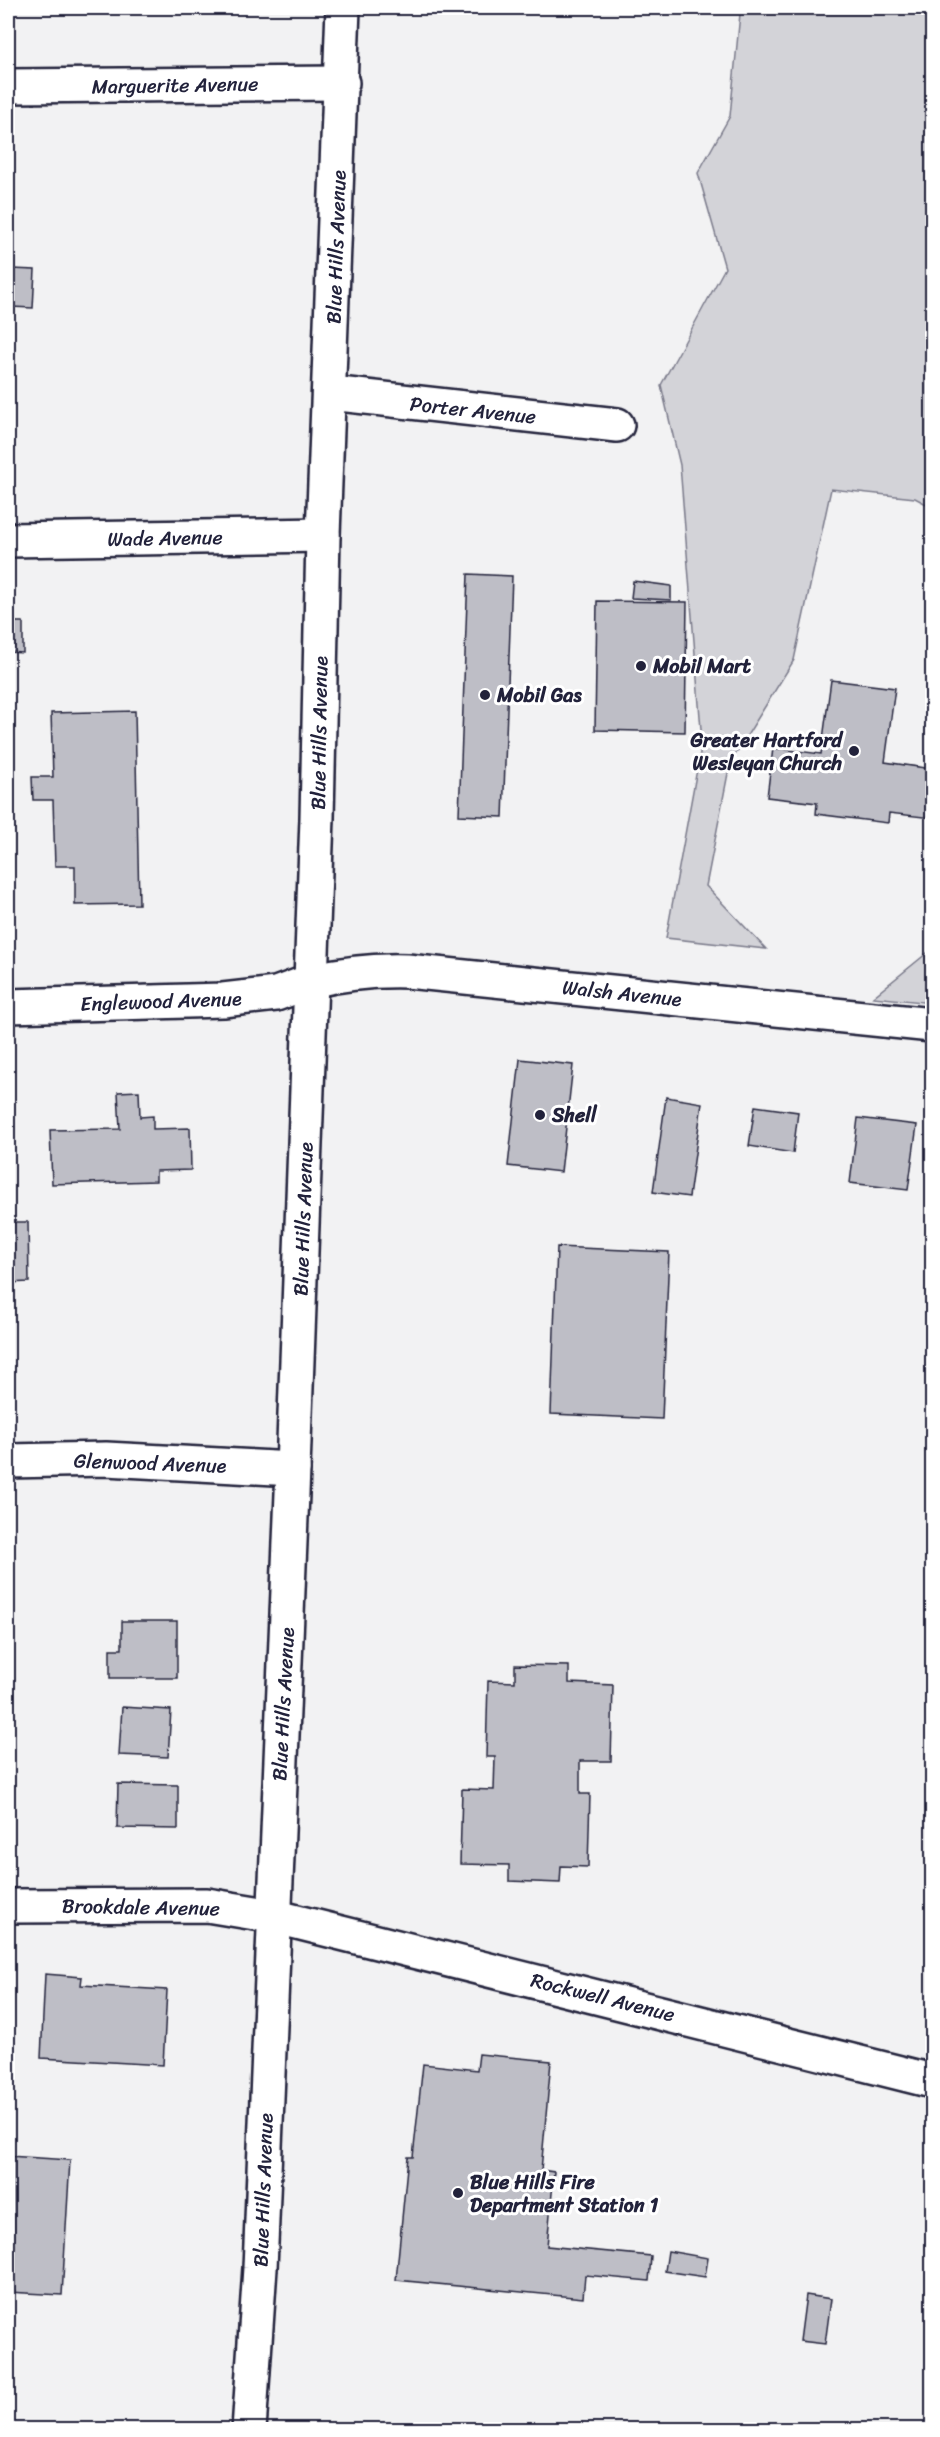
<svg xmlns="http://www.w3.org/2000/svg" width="940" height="2437" viewBox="0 0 940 2437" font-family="Sriracha,sans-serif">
<rect width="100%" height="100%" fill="#f2f2f3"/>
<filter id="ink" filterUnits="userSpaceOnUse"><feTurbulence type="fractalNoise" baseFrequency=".0167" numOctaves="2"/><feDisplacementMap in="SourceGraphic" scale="12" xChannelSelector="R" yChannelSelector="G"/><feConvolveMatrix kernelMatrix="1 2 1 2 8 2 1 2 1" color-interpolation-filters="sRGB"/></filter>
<g filter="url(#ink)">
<path fill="#d3d3d8" stroke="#7a7a8a" stroke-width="1.5" d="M752 8H932V507L915 498 831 489 794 660 730 763 706 886 766 949 666 938 702 742 680 465 661 385 725 268 698 173 730 116 740 14Z
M932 949V1003L873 997Z"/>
<path fill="#bebec6" stroke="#22223b" stroke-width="1.5" d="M8 174H13L10 254H8Z
M12 269 35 270 33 308 11 307Z
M468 574 512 576 503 817 459 815Z
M633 581 671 586V600L631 598Z
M597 601 687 602 685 732 595 730Z
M8 622H23V653L8 652Z
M831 680 895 688 885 762 932 769V818L889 813 888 823 816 814 817 803 767 797 773 748 821 754Z
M135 711 139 904 75 905V866H55L53 800H33L32 777H53L51 713Z
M520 1059 573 1065 561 1172 508 1166Z
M139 1091 140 1117 153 1116V1129L190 1128 191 1170 156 1171V1181L52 1184 50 1130 120 1129 118 1092Z
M666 1097 702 1103 689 1197 653 1192Z
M755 1106 798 1112 793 1153 749 1146Z
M858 1118 917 1125 908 1190 850 1183Z
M932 1157V1187H929Z
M8 1222H28L29 1282 8 1283Z
M557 1247 669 1252 662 1419 551 1414Z
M122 1621H177V1678H110V1649H122Z
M515 1665 569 1666V1683L613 1685 611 1761H580V1794H590L588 1867 561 1866 560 1883 509 1881V1865L460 1864 462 1789 494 1790 495 1757H486L488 1681 515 1682Z
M122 1707 171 1710 168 1757 119 1755Z
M118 1784 178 1785V1829L117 1828Z
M45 1974 82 1977 81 1985 167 1990 163 2065 41 2058Z
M479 2054 551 2061 541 2170 554 2172 547 2246 651 2256 649 2281 585 2275 583 2298 396 2280 408 2157H413L423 2064 477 2070Z
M8 2156 70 2160 62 2295 8 2292Z
M668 2251 708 2258 705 2277 665 2271Z
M806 2295 831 2299 825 2344 800 2341Z"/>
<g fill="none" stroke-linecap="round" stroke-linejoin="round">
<defs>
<path id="minor" d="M8 86 342 83
M330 393 617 425
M8 540 323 535
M8 1006 223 1000 276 994 311 981
M8 1461 106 1459 293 1469
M8 1906 207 1905 273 1916 932 2081"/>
<path id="tertiary" d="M311 981C344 973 373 970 407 971L932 1025"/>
<path id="secondary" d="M249 2430 260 2268 293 1469 317 818 323 535 343 8"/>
</defs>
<use href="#minor" stroke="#22223b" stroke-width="38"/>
<use href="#tertiary" stroke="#22223b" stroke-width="38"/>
<use href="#secondary" stroke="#22223b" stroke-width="38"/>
<use href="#minor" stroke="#fff" stroke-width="33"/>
<use href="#tertiary" stroke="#fff" stroke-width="33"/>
<use href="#secondary" stroke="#fff" stroke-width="33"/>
</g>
</g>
<g fill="#22223b" stroke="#fff" stroke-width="2">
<circle cx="641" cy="666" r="6"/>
<circle cx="485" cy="695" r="6"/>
<circle cx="854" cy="751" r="6"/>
<circle cx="540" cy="1115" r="6"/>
<circle cx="458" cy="2193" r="6"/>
</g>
<g text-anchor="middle" stroke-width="6" stroke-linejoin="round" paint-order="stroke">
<g font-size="20" fill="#22223b" stroke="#fff">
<text transform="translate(175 85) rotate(-1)" y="7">Marguerite Avenue</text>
<text transform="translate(336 247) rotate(-88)" y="7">Blue Hills Avenue</text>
<text transform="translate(473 410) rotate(6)" y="7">Porter Avenue</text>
<text transform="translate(165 538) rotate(-1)" y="7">Wade Avenue</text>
<text transform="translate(319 733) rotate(-89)" y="7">Blue Hills Avenue</text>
<text transform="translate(622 993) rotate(6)" y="7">Walsh Avenue</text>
<text transform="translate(161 1001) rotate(-2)" y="7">Englewood Avenue</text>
<text transform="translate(303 1219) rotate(-88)" y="7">Blue Hills Avenue</text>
<text transform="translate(150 1463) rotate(2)" y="7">Glenwood Avenue</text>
<text transform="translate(283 1704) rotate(-87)" y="7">Blue Hills Avenue</text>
<text transform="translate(141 1907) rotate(1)" y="7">Brookdale Avenue</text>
<text transform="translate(603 1997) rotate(14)" y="7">Rockwell Avenue</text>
<text transform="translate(263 2190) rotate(-88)" y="7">Blue Hills Avenue</text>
</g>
<g font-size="20" font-weight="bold" fill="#22223b" stroke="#fff" text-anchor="start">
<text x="653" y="673">Mobil Mart</text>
<text x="497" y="702">Mobil Gas</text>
<text x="842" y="747" text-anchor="end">Greater Hartford<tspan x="842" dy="23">Wesleyan Church</tspan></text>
<text x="552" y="1122">Shell</text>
<text x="470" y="2189">Blue Hills Fire<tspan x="470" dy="23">Department Station 1</tspan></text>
</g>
</g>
<rect width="940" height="2437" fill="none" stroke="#fff" stroke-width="30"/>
<rect x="15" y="15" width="910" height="2407" fill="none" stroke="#22223b" stroke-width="2" filter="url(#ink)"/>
</svg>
